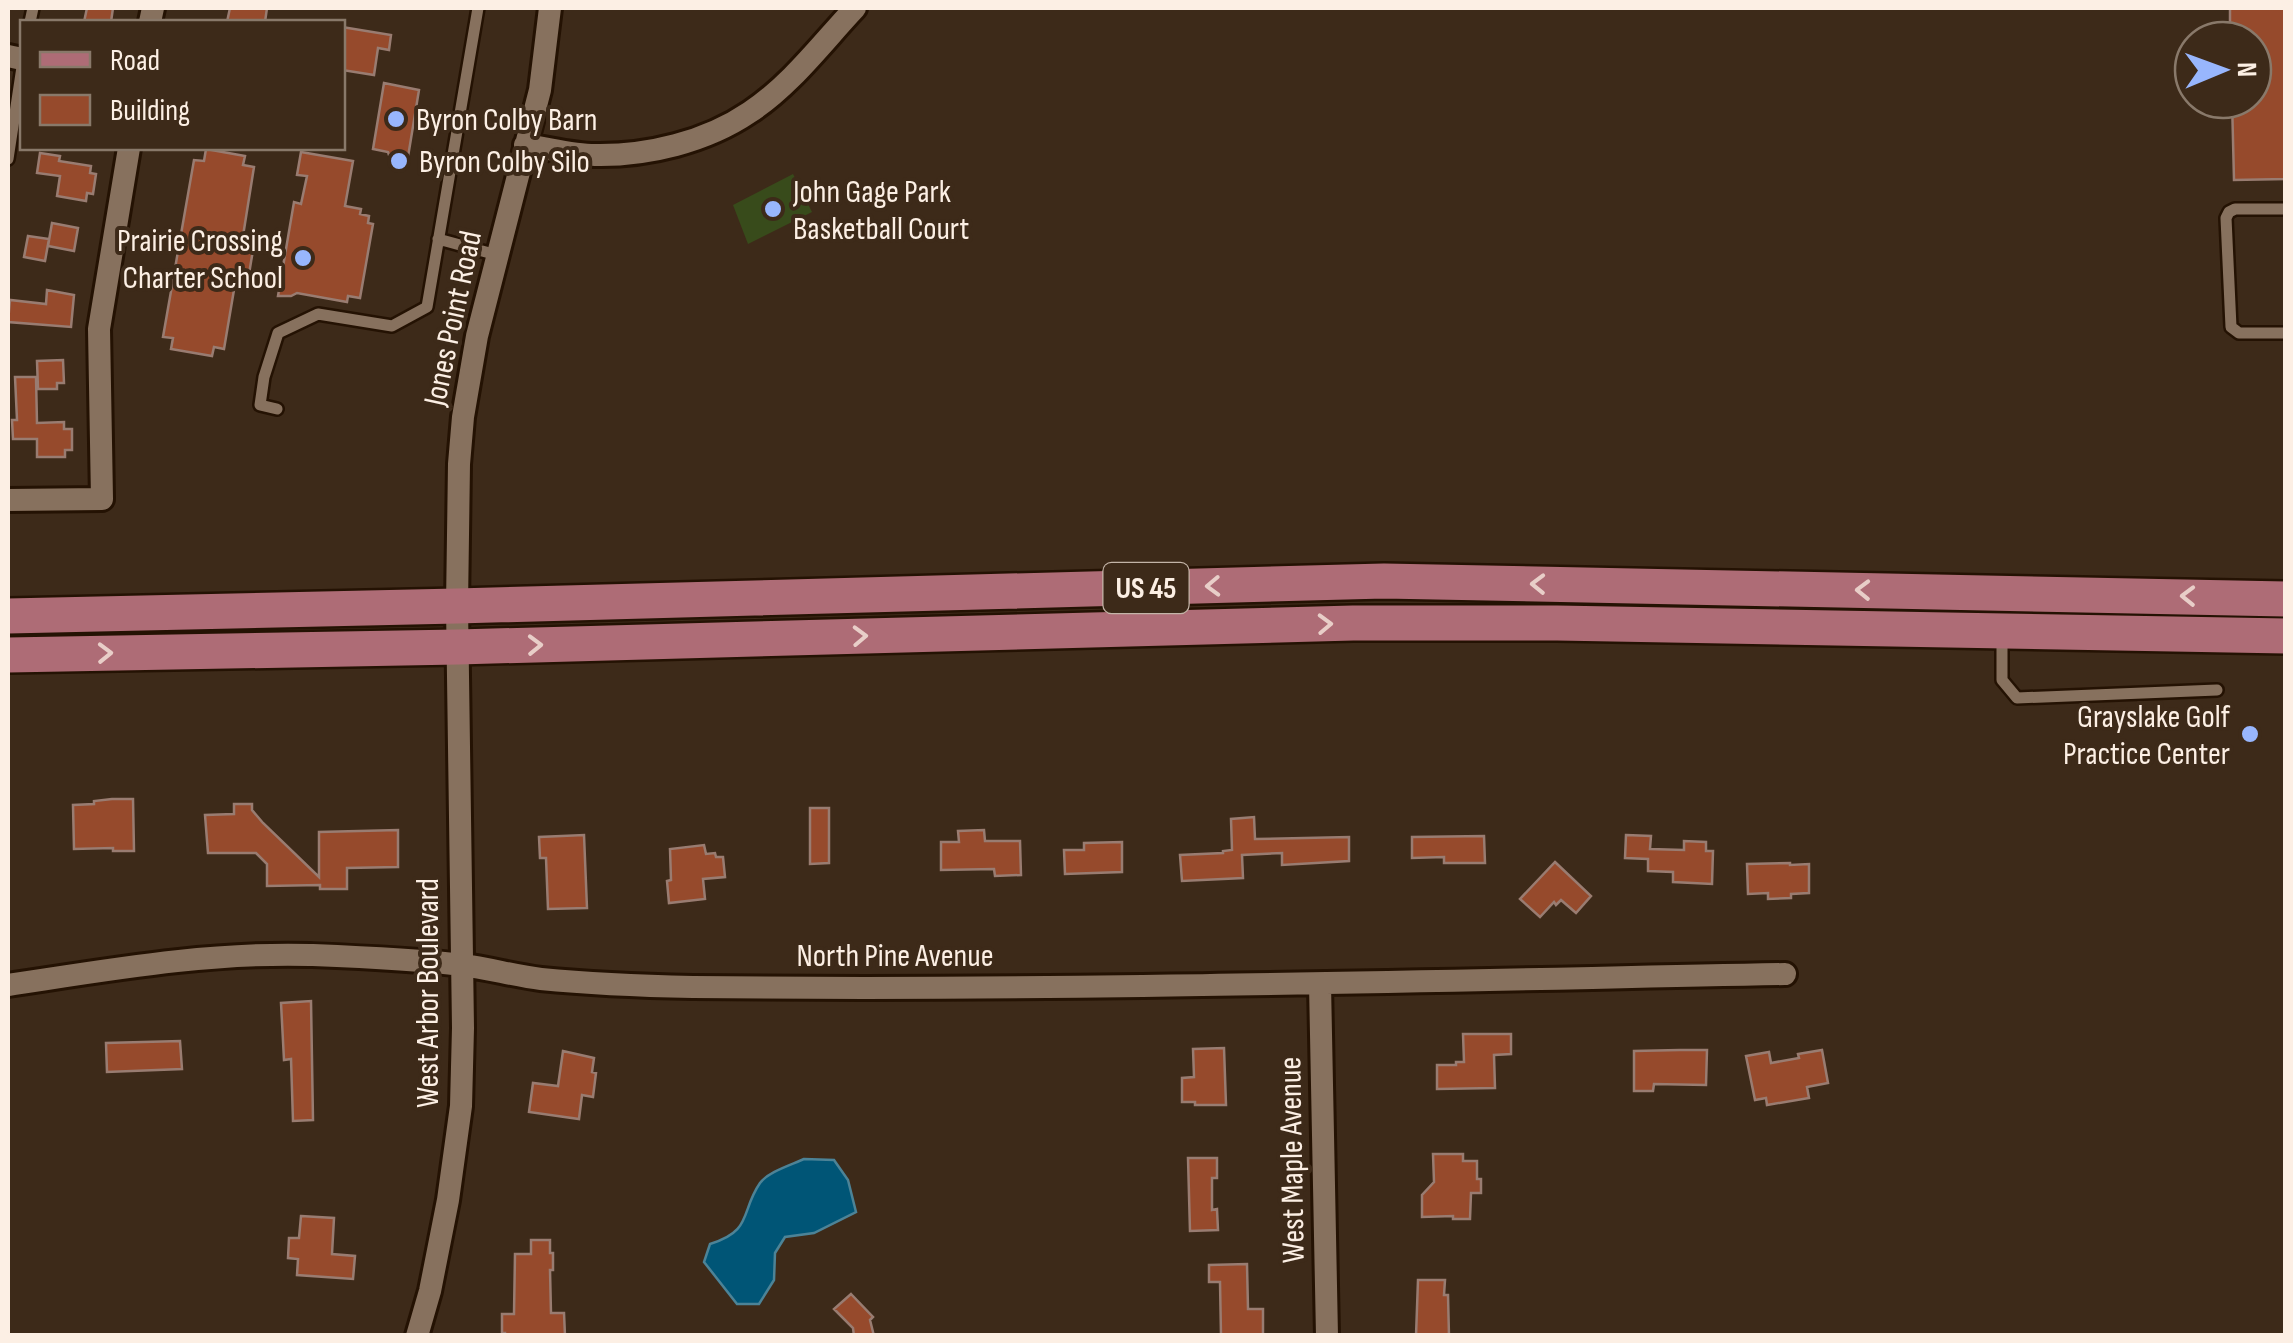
<svg xmlns="http://www.w3.org/2000/svg" width="2293" height="1343" viewBox="0 0 2293 1343" font-family="'Sofia Sans Condensed',sans-serif">
<rect width="100%" height="100%" fill="#3d2a19"/>
<path fill="#384b1b" d="M793 174 812 212 748 244 733 205Z"/>
<path fill="#005576" stroke="#4c8397" stroke-width="2.5" d="M804 1159 834 1160 848 1180 856 1212 814 1233 785 1237 775 1253 774 1280 759 1304H737L704 1262 710 1244C753 1231 740 1212 760 1183 768 1172 791 1165 804 1159Z"/>
<path fill="#964a2c" stroke="#997c71" stroke-width="2.5" d="M87 8H113L111 22H84Z
M230 8H267L265 22H227Z
M2230 8H2286V179L2234 180 2232 100H2253V40H2230Z
M342 27 391 35 389 50 378 48 374 75 342 70Z
M384 83 419 90 407 163 400 170 393 167 388 152 373 149Z
M206 149 245 156 243 165 254 167 243 236 255 238 248 280 236 278 224 349 214 347 212 356 171 349 173 338 163 337 194 160 204 161Z
M301 152 353 161 345 206 361 209 360 214 369 216 368 223 373 224 360 298 348 296 347 302 297 293 291 296H278L294 202 301 204 307 176 297 175Z
M40 153 60 156 59 161 91 166 90 173 96 174 93 194 87 193 86 201 57 196 60 176 37 173Z
M52 223 78 228 74 251 48 246Z
M28 236 49 239 45 261 24 257Z
M47 290 74 295 71 327 8 322 10 300 46 304Z
M63 360 64 383H57V389H38L37 361Z
M15 377H36L37 423 64 422V429H72V450H65V457H37V439H13L12 420H17Z
M112 799H133L134 851H113V848L74 849 73 805 94 804V801Z
M234 804H252V810L263 823 319 877V832L398 830V867L347 868V889H320V885L267 886V864L256 853H208L205 815 234 814Z
M810 808H829V863L810 864Z
M1254 817 1255 839 1349 837V861L1282 865V853L1242 855 1243 878 1182 881 1180 855 1223 853V851L1232 850 1231 819Z
M984 830 985 841H1020L1021 875 995 876 994 869 941 870V842H959L958 831Z
M584 835 587 908 548 909 546 858H540L539 837Z
M1626 835 1651 836 1650 849 1684 850V841L1706 842V851H1713L1712 884 1673 882V872L1648 871V859L1625 858Z
M1484 836 1485 863H1444V857L1412 858V837Z
M1122 842V872L1065 874 1064 850H1084V843Z
M704 845 706 854 715 853 716 857H723L725 877 703 879 705 899 669 903 667 881 671 880 670 849Z
M1555 862 1591 896 1576 913 1561 900 1556 905 1554 902 1540 917 1520 899Z
M1790 863V865L1809 864V893L1791 894V898L1768 899V893L1748 894 1747 864Z
M311 1001 313 1120 293 1121 291 1059 284 1060 281 1003Z
M1463 1034H1511V1054L1494 1055 1495 1088 1437 1089V1065H1456V1062H1464Z
M180 1041 182 1069 107 1072 106 1043Z
M1224 1048 1226 1105H1195V1102H1182V1078L1194 1077 1193 1049Z
M1680 1050H1707L1706 1085 1654 1084 1653 1091H1634V1051Z
M1822 1050 1828 1083 1807 1087 1809 1098 1767 1105 1766 1098 1755 1100 1746 1056 1769 1052 1771 1063 1799 1058 1798 1054Z
M563 1051 594 1058 592 1072 596 1073 593 1097 582 1095 579 1119 529 1112 533 1083 558 1086Z
M1433 1154H1463V1161H1477V1179H1481V1193H1471L1470 1219H1453V1216L1422 1217V1195L1434 1182Z
M1188 1158H1217V1178H1212V1210L1217 1209 1218 1230 1190 1231Z
M301 1216 334 1218 332 1254 355 1256 353 1279 297 1275 298 1259 288 1258 289 1238H299Z
M531 1240H550V1253H553V1270H550L551 1313H564L565 1336H505V1333H502V1314H514L515 1254H531Z
M1247 1264 1248 1309H1263V1334L1221 1335 1220 1282H1209V1265Z
M1418 1280H1445L1444 1295H1448L1449 1336H1416Z
M851 1294 873 1317 870 1320 874 1336H854L853 1328 834 1309Z"/>
<g fill="none" stroke-linecap="round" stroke-linejoin="round">
<defs>
<path id="service" d="M30 22 33 8
M8 159 22 67
M2286 209H2235L2229 212 2226 218 2231 327 2239 333H2286
M438 239 497 255
M277 409 260 405 264 377 278 333 318 314 392 326 427 307 478 8
M2002 635V680L2017 698 2217 690"/>
<path id="minor" d="M150 22 153 8
M8 56 22 59
M525 145C548 148 572 155 595 155 647 156 706 142 750 112 791 85 822 43 855 8
M8 500 102 499 99 329 129 148
M1320 984 1327 1336
M8 985C108 970 208 952 310 955 360 957 412 959 462 965 488 968 515 976 541 979 592 984 643 986 693 987 1057 991 1421 981 1785 974
M417 1336 430 1291 448 1200 461 1106 463 1028 457 606 459 464 463 417 477 336 540 90 550 8"/>
<path id="primary" d="M8 616 457 606 1384 581 2286 599
M8 655 458 647 1353 623H1557L2286 636"/>
</defs>
<use href="#service" stroke="#241203" stroke-width="16"/>
<use href="#minor" stroke="#241203" stroke-width="28"/>
<use href="#primary" stroke="#241203" stroke-width="40"/>
<use href="#service" stroke="#87715e" stroke-width="11"/>
<use href="#minor" stroke="#87715e" stroke-width="22"/>
<use href="#primary" stroke="#ae6c76" stroke-width="35"/>
</g>
<defs><path id="oneway-chevron" d="M-2-3.5L2.5 0L-2 3.5" fill="none" stroke-width="1.6" stroke-linecap="round" stroke-linejoin="round" transform="scale(2.5)"/></defs>
<g stroke="#e8cec8">
<use href="#oneway-chevron" transform="translate(1538 584) rotate(-179)"/>
<use href="#oneway-chevron" transform="translate(1213 586) rotate(178)"/>
<use href="#oneway-chevron" transform="translate(1863 590) rotate(-179)"/>
<use href="#oneway-chevron" transform="translate(2188 596) rotate(-179)"/>
<use href="#oneway-chevron" transform="translate(1325 624) rotate(-2)"/>
<use href="#oneway-chevron" transform="translate(860 636) rotate(-2)"/>
<use href="#oneway-chevron" transform="translate(535 645) rotate(-1)"/>
<use href="#oneway-chevron" transform="translate(105 653) rotate(-1)"/>
</g>
<g fill="#98b6fd" stroke="#3d2a19" stroke-width="4">
<circle cx="396" cy="119" r="10"/>
<circle cx="399" cy="161" r="10"/>
<circle cx="773" cy="209" r="10"/>
<circle cx="303" cy="258" r="10"/>
<circle cx="2250" cy="734" r="10"/>
</g>
<g text-anchor="middle" stroke-width="8" stroke-linejoin="round" paint-order="stroke">
<rect fill="#3d2a19" stroke="#c3b4a7" stroke-width="2.5" x="1103.5" y="563" width="85" height="50" rx="8"/>
<g font-size="30" font-weight="bold" fill="#fcefe4">
<text x="1146" y="598">US 45</text>
</g>
<g font-size="32" fill="#fcefe4" stroke="#3d2a19" text-anchor="start">
<text x="416" y="130">Byron Colby Barn</text>
<text x="419" y="172">Byron Colby Silo</text>
<text x="793" y="202">John Gage Park<tspan x="793" dy="37">Basketball Court</tspan></text>
<text x="283" y="251" text-anchor="end">Prairie Crossing<tspan x="283" dy="37">Charter School</tspan></text>
<text x="2230" y="727" text-anchor="end">Grayslake Golf<tspan x="2230" dy="37">Practice Center</tspan></text>
</g>
<g font-size="32" fill="#fcefe4" stroke="#3d2a19">
<text transform="translate(452 318) rotate(-78)" y="11">Jones Point Road</text>
<text x="895" y="966">North Pine Avenue</text>
<text transform="translate(427 993) rotate(-90)" y="11">West Arbor Boulevard</text>
<text transform="translate(1291 1160) rotate(-91)" y="11">West Maple Avenue</text>
</g>
</g>
<rect width="2293" height="1343" fill="none" stroke="#fcefe4" stroke-width="20"/>
<rect x="20" y="20" width="325" height="130" fill="#3d2a19" stroke="#89796a" stroke-width="2.5"/>
<rect x="40" y="52" width="50" height="15" fill="#ae6c76" stroke="#89796a" stroke-width="2.5"/>
<text x="110" y="70" font-size="30" fill="#fcefe4">Road</text>
<rect x="40" y="95" width="50" height="30" fill="#964a2c" stroke="#89796a" stroke-width="2.5"/>
<text x="110" y="120" font-size="30" fill="#fcefe4">Building</text>
<g transform="translate(2223 70) rotate(89)"><circle r="48" fill="#3d2a19" stroke="#89796a" stroke-width="2.5"/>
<path d="M0-8L18 38L0 25L-18 38Z" fill="#98b6fd"/>
<text y="-15" font-size="28" font-weight="bold" text-anchor="middle" fill="#fcefe4">N</text>
</g>
</svg>
